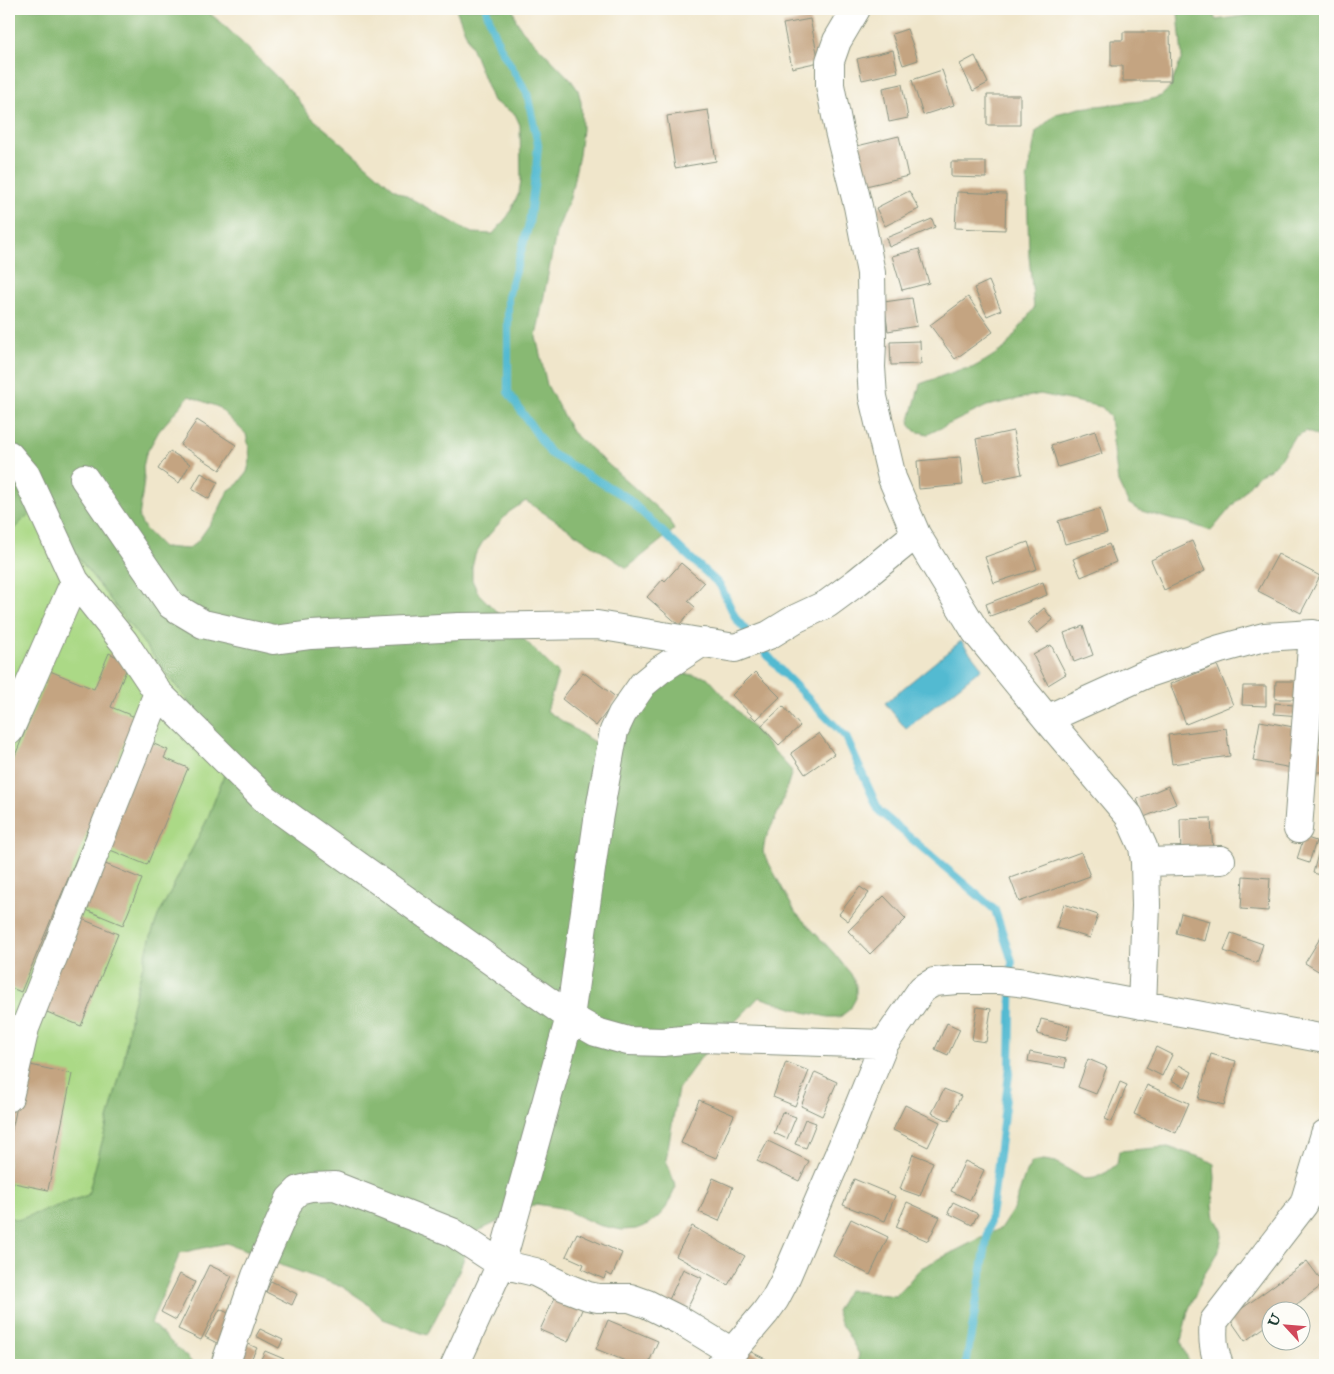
<svg xmlns="http://www.w3.org/2000/svg" width="1334" height="1374" viewBox="0 0 1334 1374" font-family="'IM FELL English',serif">
<rect width="100%" height="100%" fill="#fdfcf7"/>
<filter id="ink" filterUnits="userSpaceOnUse"><feTurbulence type="fractalNoise" baseFrequency=".02" numOctaves="2"/><feDisplacementMap in="SourceGraphic" scale="10" xChannelSelector="R" yChannelSelector="G"/><feConvolveMatrix kernelMatrix="1 2 1 2 8 2 1 2 1" color-interpolation-filters="sRGB"/></filter>
<filter id="wash" filterUnits="userSpaceOnUse"><feTurbulence type="fractalNoise" baseFrequency=".0096" numOctaves="4" result="noise"/><feDisplacementMap in="SourceGraphic" scale="20" xChannelSelector="R" yChannelSelector="G"/><feGaussianBlur stdDeviation="1.12" result="paint"/><feColorMatrix in="noise" values="0 0 0 0 0 0 0 0 0 0 0 0 0 0 0 0 0 1.4 0 .05"/><feComposite in="paint" operator="in"/></filter>
<g filter="url(#wash)">
<rect width="100%" height="100%" fill="#f0e6cb"/>
<path fill="#abd986" stroke="#658b5d" d="M38 505 178 688 230 760 207 820 158 916 150 939 132 1007 124 1060 88 1195 18 1220 9 1217V539L14 529Z"/>
<path fill="#88b973" stroke="#547b54" fill-rule="evenodd" d="M9 9H201L207 11 226 27 294 94 309 115 394 189 472 233 493 234 508 216 519 193 521 180 520 125 515 114 493 101 456 9H513L516 20 522 30 571 80 578 90 581 102 582 129 579 155 570 198 556 233 536 337 547 385 572 432 668 518 674 530 627 568 526 501 509 512 482 543 475 555 472 568V580L478 593 558 673 547 711 603 748 672 672 707 677 792 771 781 806 765 840 763 852 795 912 832 951 851 974 856 985V998L850 1009 840 1017H828L804 1012 759 997 702 1056 678 1089 666 1160 676 1187 666 1208 658 1217 649 1224 636 1229 622 1230 598 1225 561 1208 536 1204 474 1233 456 1278 427 1335 383 1319 364 1301 343 1287 272 1262 249 1251 226 1243 180 1253 151 1323 195 1365H9V1217L18 1220 88 1195 124 1060 132 1007 150 939 158 916 207 820 230 760 178 688 38 505 14 529 9 539ZM189 396 218 407 246 434 249 447 250 461 247 472 238 484 228 491 217 514 198 541 188 549 163 547 145 529 139 518 144 480 143 467 146 454 159 431Z
M1146 9H1210L1216 20 1289 9H1325V440L1306 431 1294 437 1280 459 1270 469 1258 475 1211 531 1186 522 1173 520 1138 510 1128 503 1118 482 1110 417 1102 407 1040 394 987 406 928 434 915 431 909 424 920 384 959 370 972 368 985 361 1005 348 1034 308 1029 256 1027 181 1036 132 1056 114 1080 108 1149 100 1161 96 1170 88 1182 57 1178 12 1165 9Z
M1168 1147 1203 1158 1214 1164 1215 1178 1213 1205 1215 1218 1221 1228 1222 1237 1218 1253 1204 1275 1188 1311 1181 1341 1190 1365H857L859 1354 847 1333 840 1323 836 1311 848 1290 895 1296C905 1288 912 1277 921 1268L1001 1228 1014 1208 1026 1172 1032 1162 1044 1160 1056 1162 1084 1179 1095 1178 1107 1172 1117 1164 1119 1151Z"/>
<path fill="#53bad1" stroke="#397c82" d="M961 641 982 668 906 729 885 703Z"/>
<g fill="none" stroke-linecap="round" stroke-linejoin="round">
<path stroke="#53bad1" stroke-width="8" d="M486 9 492 27 501 49 527 93 538 145 536 170 529 224 508 297V392L550 453 626 497 686 554 720 585 736 619 783 673 846 737 879 811 995 910 1012 961 1010 1066 993 1203 966 1365"/>
</g>
<g id="blocks">
<path fill="#c4a481" d="M810 19 819 62 792 68 783 24Z
M907 29 918 60 903 65 892 34Z
M1123 32H1170L1171 81H1123V66H1111V40H1123Z
M893 50 898 72 862 80 857 59Z
M975 56 988 83 973 91 960 64Z
M942 70 954 105 923 115 912 80Z
M902 84 908 118 889 122 883 88Z
M987 95H1020V125H987Z
M708 110 716 161 675 168 667 116Z
M899 136 908 176 866 186 857 146Z
M951 162H986V178L951 177Z
M909 191 919 209 885 226 876 208Z
M957 192 1006 194 1005 230 955 228Z
M932 219 935 227 889 247 886 238Z
M919 249 929 283 902 290 892 256Z
M989 281 1001 310 987 316 974 288Z
M968 297 993 332 955 359 930 325Z
M912 298 917 326 888 331 884 302Z
M920 341 921 364 891 365 890 342Z
M197 420 236 445 220 470 180 445Z
M1013 431 1022 474 984 482 976 439Z
M1095 431 1102 454 1058 467 1051 445Z
M170 451 190 464 179 483 158 469Z
M960 457 963 485 919 489 917 461Z
M201 473 218 482 209 499 192 489Z
M1100 509 1107 533 1065 544 1058 521Z
M1192 541 1205 571 1164 590 1151 560Z
M1028 542 1037 569 994 583 985 557Z
M1109 544 1116 562 1081 577 1073 559Z
M1278 554 1320 576 1301 613 1258 591Z
M681 563 704 583 688 601 695 607 679 625 647 597 663 579 665 581Z
M1043 582 1047 595 990 616 986 604Z
M1044 608 1053 620 1037 633 1028 622Z
M1083 626 1093 655 1074 662 1064 633Z
M1051 645 1066 674 1048 685 1033 655Z
M109 653 129 663 111 707 135 717 21 992 9 987V770L50 671 94 689Z
M1217 665 1233 705 1186 724 1170 684Z
M583 672 617 698 596 726 562 699Z
M755 672 780 697 756 720 732 695Z
M1276 681H1302V699H1275Z
M1243 686H1266V706L1242 705Z
M1275 703 1302 706 1301 716 1274 714Z
M783 706 800 726 779 745 761 726Z
M1260 721 1299 728 1292 768 1253 761Z
M1226 728 1230 756 1172 764 1168 735Z
M819 733 834 754 805 774 791 753Z
M147 741 168 750 164 758 188 768 147 865 103 847Z
M1318 749 1325 750V772H1316Z
M1168 786 1176 804 1144 817 1137 799Z
M1211 818 1213 854 1181 855 1180 819Z
M1325 827V876L1313 873Z
M1304 837 1316 841 1309 863 1297 859Z
M1081 852 1090 876 1019 902 1010 878Z
M98 861 142 879 123 925 79 907Z
M1243 876 1270 878 1268 911 1241 909Z
M860 887 869 893 848 921 839 914Z
M884 896 906 919 870 954 848 931Z
M1064 904 1098 915 1090 938 1056 928Z
M1181 913 1210 921 1205 941 1176 933Z
M75 916 118 934 81 1026 37 1008Z
M1325 930V975L1305 963Z
M1231 933 1263 944 1257 963 1224 951Z
M977 1007 991 1009 986 1042 972 1040Z
M1041 1019 1070 1026 1066 1041 1037 1034Z
M947 1023 960 1029 948 1055 935 1049Z
M1156 1047 1172 1055 1162 1076 1146 1068Z
M1030 1052 1066 1059 1065 1068 1028 1061Z
M1211 1054 1236 1061 1224 1105 1198 1099Z
M1088 1059 1107 1067 1096 1094 1078 1087Z
M786 1062 809 1071 795 1106 773 1097Z
M26 1064 72 1074 48 1190 9 1182V1144Z
M1179 1065 1192 1072 1185 1087 1171 1080Z
M815 1072 837 1082 822 1116 801 1106Z
M1120 1082 1127 1085 1112 1122 1105 1119Z
M1147 1085 1189 1103 1176 1133 1134 1114Z
M944 1089 961 1096 949 1121 932 1113Z
M699 1100 734 1115 716 1158 681 1143Z
M905 1105 940 1122 928 1147 893 1130Z
M782 1112 796 1117 787 1139 774 1133Z
M805 1119 816 1123 806 1148 795 1144Z
M768 1141 809 1161 799 1181 757 1161Z
M913 1154 933 1162 920 1196 900 1189Z
M965 1161 984 1170 970 1200 951 1191Z
M713 1178 733 1187 719 1221 699 1212Z
M854 1179 895 1196 885 1221 843 1205Z
M907 1202 940 1217 928 1241 896 1227Z
M953 1202 978 1214 972 1225 948 1213Z
M851 1219 888 1237 870 1275 833 1256Z
M692 1226 745 1256 728 1285 676 1256Z
M577 1233 622 1253 612 1276 606 1273 604 1279 582 1269 584 1264 566 1256Z
M1307 1261 1324 1284 1286 1312H1272V1322L1245 1341 1229 1318Z
M209 1265 232 1276 201 1340 178 1329Z
M683 1269 702 1278 686 1310 668 1302Z
M180 1274 195 1282 176 1320 161 1312Z
M271 1281 297 1294 292 1305 266 1292Z
M557 1293 584 1305 568 1342 540 1330Z
M220 1309 234 1316 219 1344 205 1337Z
M608 1320 658 1341 648 1365H635L596 1349Z
M260 1329 283 1340 279 1348 256 1336Z
M244 1342 257 1348 248 1365H233Z
M747 1350 778 1365H739Z
M265 1351 284 1359 281 1365H258Z"/>
</g>
</g>
<g filter="url(#ink)">
<use href="#blocks" fill-opacity="0" stroke="#889280" stroke-width="1"/>
<g fill="none" stroke-linecap="round" stroke-linejoin="round">
<defs>
<path id="minor" d="M856 9 837 41 830 61V85L839 131 858 206 871 273 872 341 871 367 873 397 892 478 916 534 976 632 1047 719 1129 816 1143 847 1145 862 1146 906 1142 1005
M9 455 26 475 75 581 124 642 158 693 266 800 570 1017 596 1032 628 1041 663 1042 702 1038 884 1044
M84 478 171 605 203 624 274 640 311 635 459 627 597 625 735 648 769 635 795 619 827 604 857 582 916 534
M703 642 660 670 643 684 622 714 614 731 598 820 570 1017 501 1264 535 1272 565 1287 588 1296 598 1298H630L647 1304 681 1321 732 1352
M1047 719 1146 674 1220 649 1264 637 1313 634 1325 636
M9 731 75 581
M1298 829 1313 634
M1145 862 1221 860
M9 1097 25 1028 158 693
M225 1365 256 1276 290 1199 299 1190 311 1187 335 1186 452 1232 501 1264 455 1365
M721 1365 765 1313 775 1299 784 1282 848 1133 884 1044 922 989 934 982 957 980H1000L1026 983 1325 1039
M1219 1365C1213 1350 1212 1337 1214 1321L1304 1204 1325 1134"/>
</defs>
<use href="#minor" stroke="#889280" stroke-width="30"/>
<use href="#minor" stroke="#fff" stroke-width="28"/>
</g>
</g>
<rect width="1334" height="1374" fill="none" stroke="#fdfcf7" stroke-width="30"/>
<g transform="translate(1286 1326) rotate(296)"><circle r="24" fill="#fdfcf7" stroke="#a4b0a9"/>
<path d="M0-4L9 19L0 12L-9 19Z" fill="#d1495b"/>
<text y="-8" font-size="14" font-weight="bold" text-anchor="middle" fill="#1f3d34">U</text>
</g>
</svg>
